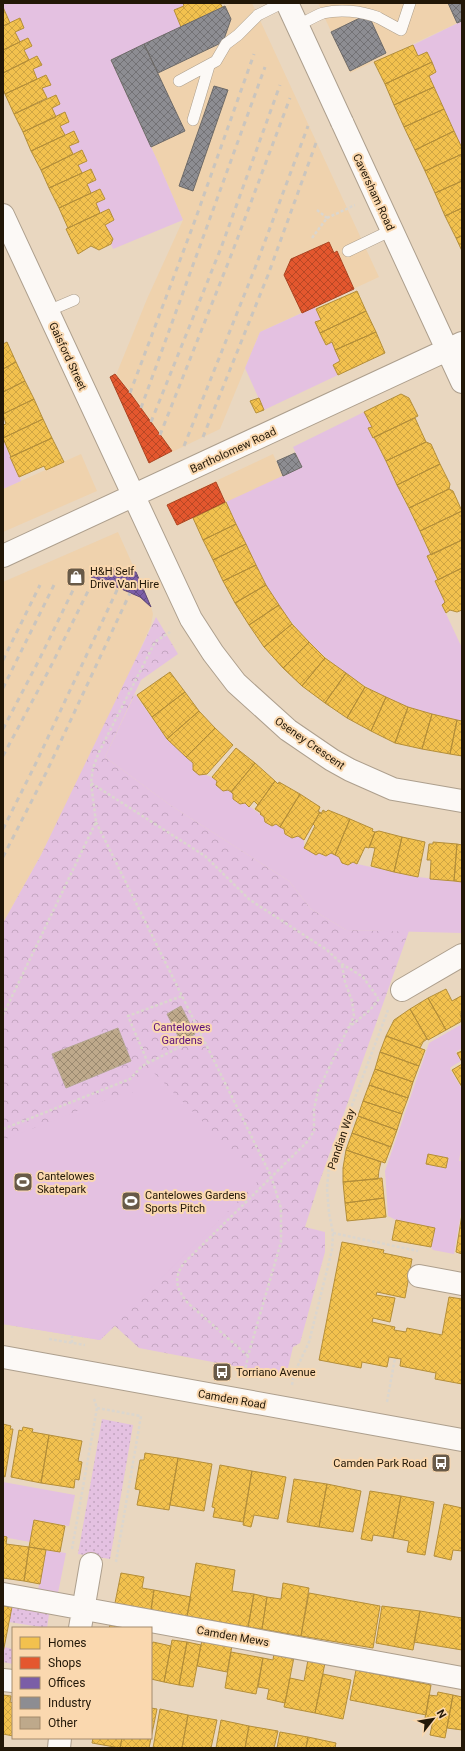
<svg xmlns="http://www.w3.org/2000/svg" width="465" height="1751" viewBox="0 0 465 1751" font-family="Roboto,sans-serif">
<defs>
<pattern id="grass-dots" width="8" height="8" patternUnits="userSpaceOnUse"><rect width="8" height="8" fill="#e4c1e1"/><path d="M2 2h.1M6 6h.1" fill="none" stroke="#c3a5c0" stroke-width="1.8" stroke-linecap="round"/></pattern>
<pattern id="park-crowns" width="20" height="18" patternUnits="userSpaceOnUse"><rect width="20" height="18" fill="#e4c1e1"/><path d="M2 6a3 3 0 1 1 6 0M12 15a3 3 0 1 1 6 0" fill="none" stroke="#c3a5c0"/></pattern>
<pattern id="homes-cross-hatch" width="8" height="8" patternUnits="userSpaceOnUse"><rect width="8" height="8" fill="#f2c14e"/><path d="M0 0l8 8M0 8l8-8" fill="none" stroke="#cfa543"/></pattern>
<pattern id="shops-cross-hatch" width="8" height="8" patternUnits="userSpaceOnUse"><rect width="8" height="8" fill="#e4572e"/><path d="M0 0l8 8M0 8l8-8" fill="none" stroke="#b84725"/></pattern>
<pattern id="offices-cross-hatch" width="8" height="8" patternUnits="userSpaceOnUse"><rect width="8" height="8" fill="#7b5ea7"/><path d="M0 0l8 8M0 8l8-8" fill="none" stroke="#644d86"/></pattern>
<pattern id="industry-cross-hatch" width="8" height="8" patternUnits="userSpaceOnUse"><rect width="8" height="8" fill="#8d8d92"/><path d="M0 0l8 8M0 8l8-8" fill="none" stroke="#737275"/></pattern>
<pattern id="building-cross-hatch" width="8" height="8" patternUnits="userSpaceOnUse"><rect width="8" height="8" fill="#bea98b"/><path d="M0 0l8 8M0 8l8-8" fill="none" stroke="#9a8970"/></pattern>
</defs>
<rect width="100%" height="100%" fill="#e9d7c0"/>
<path fill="#efd2ad" d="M232 3H252L379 277 260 332 220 429 149 463 110 377 116 375 147 299 183 220 158 162 111 60Z
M318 3H462V21L350 73Z
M81 454 97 491 3 532V489Z
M273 454 283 476 177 526 167 504Z
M118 532 151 606 153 614 151 625 111 714 41 855 3 923V582Z"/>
<path fill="url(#grass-dots)" d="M102 1419 133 1425 110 1559 78 1554Z
M12 1607 49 1614 47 1628 9 1622Z
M4 1647 13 1649V1664L3 1662Z"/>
<path fill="url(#park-crowns)" d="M156 617 178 654 141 680 105 757 170 805 289 881 311 909 346 930 409 931 318 1186 305 1227 325 1232V1252L300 1343 293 1347 286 1376 139 1348 115 1326 100 1340 3 1324V923L41 855Z"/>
<path fill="#e4c1e1" d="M3 3H183L184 6 174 10 181 27 111 60 158 162 183 220 113 249 111 244 113 239 105 225 114 220 109 209 100 213 96 203 105 199 100 189 91 193 87 184 96 179 91 169 82 173 78 165 87 161 73 154 69 146 79 141 74 131 65 135 60 126 69 122 65 113 56 117 52 108 60 104 56 95 47 98 42 88 50 85 46 75 37 79 33 69 41 65 38 56 29 60 24 50 32 46 28 38 20 42 3 7Z
M462 21V148L429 76 436 72 427 52 418 56 413 45Z
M315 307 321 320 315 322 332 342 340 361 333 365 338 375 264 410 245 368 260 332Z
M364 412 372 427 368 429 373 437H374L431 555 427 557 438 580 435 581 445 602 442 605 462 648V721C380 709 307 656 266 585 251 559 239 530 226 502L302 467 293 447Z
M3 440 21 481 3 489Z
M135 694 167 739 193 763 194 770 199 775C207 774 210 776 217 781L216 785 228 790 233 794V799L240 804 245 803 264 817 265 822 271 826 276 824 284 829 285 834 292 838 298 836 304 840V848L316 855 319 853 326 856 331 853 339 857 342 863 348 865 353 862 357 864 418 877 462 882V933L346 930 311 909 289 881 170 805 105 757Z
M462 1024V1048L456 1052 461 1061 451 1067 450 1069 462 1089V1142L459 1161H462V1207L454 1254 433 1250 431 1247 435 1228 396 1220 388 1216 385 1171 429 1043Z
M153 1072 260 1179 100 1340 3 1324V1140L121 1094 126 1099Z
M3 1482 75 1495 69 1526 34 1520 30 1542 3 1537Z
M46 1550 66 1553 58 1593 38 1590Z"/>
<path fill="url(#homes-cross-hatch)" stroke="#b48e39" d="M183 3H220L223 8 181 27 174 10 184 6Z
M3 7 10 23 3 26Z
M20 18 24 28 15 32 20 42 3 50V26Z
M28 38 32 46 24 50 29 60 3 73V50Z
M413 45 418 56 427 52 432 62 385 84 374 62Z
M37 56 42 65 33 69 37 79 5 94 3 90V73Z
M432 62 436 72 429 76 434 87 394 105 385 84Z
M46 75 51 85 42 88 47 98 14 114 5 94Z
M434 87 444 109 404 127 394 105Z
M56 95 60 104 52 108 56 117 23 132 14 114Z
M444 109 454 131 415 150 404 127Z
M65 112 69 122 60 126 65 135 31 151 23 132Z
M74 131 79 142 69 146 73 154 41 170 31 151Z
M454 131 462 148V154L425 171 415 150Z
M82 150 87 161 78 165 82 173 49 188 41 170Z
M462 154V181L435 193 425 171Z
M91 169 96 180 87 184 91 193 59 208 49 188Z
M462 181V208L445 216 435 193Z
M100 189 105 199 96 203 100 213 68 228 59 208Z
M462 208V236L456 238 445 216Z
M109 209 114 220 105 225 113 239 111 244 99 250 91 246 78 254 66 229Z
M462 236V251L456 238Z
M357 291 366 311 320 333 315 322 321 320 316 309Z
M366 311 376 332 335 350 332 342 326 345 320 333Z
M376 332 385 353 338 375 333 365 340 361 335 350Z
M7 342 16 362 3 369V344Z
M16 362 25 381 3 392V369Z
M25 381 34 399 3 414V392Z
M401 394 409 398 418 416 373 438 368 428 372 427 364 412Z
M259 398 264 410 256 413 250 401Z
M34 399 43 419 3 438V425L6 424 3 414Z
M415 418 426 442 386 461 374 437Z
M43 419 52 438 11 457 3 438Z
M52 438 64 462 46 470 44 466 19 477 10 457Z
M426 442 431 444 440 464 397 485 386 461Z
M440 464 450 484 449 489 409 508 397 485Z
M449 489 453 491 462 511 420 531 409 508Z
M226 502 236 524 203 540 193 518Z
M462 511V540L431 555 420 531Z
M236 524 246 544 213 560 203 540Z
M462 540V568L438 580 427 556Z
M246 544 256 565 223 581 213 560Z
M256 565 266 585 235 603 223 581Z
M462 568V610L457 612 450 610 446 613 442 605 445 602 435 581Z
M266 585 279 605 249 625 235 603Z
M279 605 292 624 264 647 249 625Z
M292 624 309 642 283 668 264 647Z
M309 642 325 658 302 686 283 668Z
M325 658 346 673 325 703 302 686Z
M170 672 185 692 152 717 137 695Z
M346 673 365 687 347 718 325 703Z
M365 687 386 697 371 731 347 718Z
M185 692 199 711 167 739 152 717Z
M386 697 408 707 395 743 371 731Z
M408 707 432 714 422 749 395 743Z
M199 711 215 728 186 757 167 739Z
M432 714 457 720 450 754 422 749Z
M457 720 462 721V756L450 754Z
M215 728 233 745 207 774 199 775 193 770V763L186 757Z
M236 748 255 763 231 792 228 790 223 791 216 785 217 781 212 777Z
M255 763 275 781 258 805 254 801 249 807 245 803 240 804 233 799V794L231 792Z
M275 781 278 784 279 782 300 794 280 827 276 824 272 826 265 822 264 817 260 814 261 813 255 809Z
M300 794 320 807 318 812H320L304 840 298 836 292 838 285 834 284 829 280 827Z
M323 810 326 812 328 810 350 819 335 855 331 853 326 856 319 853 316 855 304 848 315 826 313 824 320 812 321 814Z
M350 819 373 829 372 831 375 832 369 848 365 847 357 864 353 862 348 865 342 863 339 857 335 855Z
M379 831 402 837 394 872 371 866 375 848 369 847 375 832Z
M402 837 425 842 418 877 394 872Z
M433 842 457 844 454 881 430 879 431 860H427L429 844H433Z
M457 844 462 845V882L454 881Z
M446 989 452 1001 461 996 462 998V1013L460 1014 462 1021 446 1030 428 998Z
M428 998 446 1030 428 1040 410 1009Z
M410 1009 427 1039 423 1042 420 1048 386 1036 394 1020Z
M386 1036 425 1050 419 1066 380 1052Z
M462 1051V1062L457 1053Z
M380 1052 419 1066 413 1082 375 1069Z
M462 1064V1087L452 1070Z
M375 1069 413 1082 408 1098 369 1085Z
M369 1085 408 1098 402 1114 363 1101Z
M363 1101 402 1114 397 1130 358 1116Z
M358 1116 397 1130 391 1147 352 1133Z
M352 1133 391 1147 385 1163 346 1150Z
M346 1150 381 1162 379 1170 378 1179 343 1182V1168Z
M428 1154 448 1158 446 1168 426 1164Z
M382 1178 384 1198 345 1203 343 1182Z
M384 1198 386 1217 347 1221 345 1203Z
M462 1214V1254L456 1252Z
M396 1220 435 1228 431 1247 392 1240Z
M342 1242 384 1250 383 1253 412 1259 405 1298 377 1292 376 1295 395 1298 390 1322 373 1318 372 1322 395 1327 394 1330 406 1332 407 1328 442 1335 449 1297 462 1299V1384L435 1379 436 1373 400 1366 401 1359 389 1357 387 1367 362 1362 361 1368 319 1360Z
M3 1424 11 1426 10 1429H13L5 1477 3 1476Z
M23 1427 33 1429 32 1432 49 1435 41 1483 11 1477 19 1430 22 1431Z
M49 1435 82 1441 78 1461 82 1462 79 1480 75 1479 74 1488 41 1483Z
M145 1453 178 1458 169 1510 137 1505 140 1490 135 1489 140 1460H144Z
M178 1458 212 1464 204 1511 170 1505Z
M220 1465 252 1471 243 1522 213 1517 215 1508 212 1507Z
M252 1471 286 1477 278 1519 254 1515 251 1527 243 1525Z
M294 1479 327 1484 319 1527 287 1522Z
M327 1484 361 1491 353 1532 319 1527Z
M370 1491 401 1496 393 1538 373 1535 372 1541 361 1539Z
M401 1496 434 1502 425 1555 407 1552 409 1541 393 1538Z
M444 1504 462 1508V1551L453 1550 451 1560 434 1556Z
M34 1520 65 1526 60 1552 29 1547Z
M3 1536 7 1537 6 1544 29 1547 24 1581 3 1578Z
M29 1547 46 1550 40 1584 24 1581Z
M196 1563 235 1570 232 1591 254 1594 248 1627 187 1616Z
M121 1573 144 1577 142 1588 154 1590 151 1610 115 1603Z
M283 1583 309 1588 301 1636 262 1629 267 1597 281 1599Z
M154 1590 191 1597 187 1616 151 1610Z
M309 1593 380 1606 373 1648 301 1636Z
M254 1594 267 1597 262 1629 248 1627Z
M3 1606 12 1607 3 1653Z
M382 1606 420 1611 413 1650 376 1643Z
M420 1611 462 1618V1650L414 1642Z
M110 1625 128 1628H109Z
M172 1640 187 1642 179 1685 164 1682Z
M202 1640 232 1646 227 1672 197 1666Z
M153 1642 171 1646 164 1682 151 1679V1646Z
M187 1642 201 1645 193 1687 179 1685Z
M231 1652 263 1658 256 1694 225 1688Z
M274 1653 294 1657 285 1703 267 1699 269 1689 258 1687 263 1658 273 1660Z
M308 1660 325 1663 315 1713 284 1707 290 1678 304 1681Z
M356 1670 431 1685 426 1715 350 1700Z
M323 1674 351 1680 343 1719 315 1713Z
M438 1692 453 1695 445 1738 430 1735 433 1720 425 1718 429 1695 437 1696Z
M3 1695 11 1696 10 1702 13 1703V1736L3 1734Z
M453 1695 462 1697V1730L447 1728Z
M151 1708 157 1709 149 1748H120L122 1738H151Z
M160 1709 188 1715 182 1748H153Z
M188 1715 217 1720 211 1748H182Z
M221 1720 249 1726 245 1748H216Z
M249 1726 278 1731 274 1748H245Z
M280 1732 308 1737 306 1748H277Z
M308 1737 336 1743 335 1748H306Z
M93 1738H122L120 1748 92 1743Z"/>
<path fill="url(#shops-cross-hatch)" stroke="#a42" d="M329 242 334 253 337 251 354 289 302 313 284 275 291 259Z
M115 374 130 393 172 451 149 463 110 377Z
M216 482 225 502 177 525 167 505Z"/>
<path fill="url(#offices-cross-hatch)" stroke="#604977" d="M109 568 136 572 151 607 140 597 112 585 93 583 91 574Z"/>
<path fill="url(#industry-cross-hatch)" stroke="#6d6a68" d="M448 3H462V21L457 23Z
M225 6 231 19 223 42 158 73 144 44Z
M368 14 386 53 350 71 331 32Z
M144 44 185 131 151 147 111 60Z
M214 86 228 90 193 191 179 186Z
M295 453 302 467 283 476 277 461Z"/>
<path fill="url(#building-cross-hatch)" stroke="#b4a693" d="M181 1006 195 1034 181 1042 167 1014Z
M118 1028 131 1061 66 1088 52 1054Z"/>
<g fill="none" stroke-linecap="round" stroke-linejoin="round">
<defs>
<path id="lane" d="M377 17 401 30 410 3
M179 81 216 61 226 44 238 35 258 15
M193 120 209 66
M348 251 392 230
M48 311 74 300"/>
<path id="street" d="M342 122 462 382
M3 215 191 619 213 653 236 683 288 730 332 760 350 770 393 789 462 801
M3 556 462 343
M402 990 462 955
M419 1276 462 1284
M3 1594 462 1678
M80 1628 91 1564
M3 1680 13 1681
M59 1748 60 1738"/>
<path id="highway" d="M3 1357 462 1440"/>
</defs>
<use href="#lane" stroke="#ad9f8d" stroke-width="12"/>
<use href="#street" stroke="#ad9f8d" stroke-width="24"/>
<use href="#highway" stroke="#ad9f8d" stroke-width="24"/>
<path stroke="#dbd6ce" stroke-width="2.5" stroke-dasharray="3 2" stroke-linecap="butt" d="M317 210 327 218
M312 238 327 218 355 205
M91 783 205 856 250 900 327 950 342 964 363 977 378 998
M96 822 271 1176 281 1208V1242L248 1356 244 1376
M342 965 345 982 352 1001 354 1016 350 1025
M3 1015 96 822 91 783 93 768 99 752 155 642 170 632
M148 1063 128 1016 182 996
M3 1129 130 1079 142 1066 202 1036
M333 1233 418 1251
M49 1339 85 1345
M72 1343V1336
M248 1356 188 1303C176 1289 173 1278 184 1263L307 1142 314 1131V1109L318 1091 348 1028 370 1010 379 999
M292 1385 294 1374 309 1342 332 1250 333 1233 329 1213 327 1188 329 1166 388 1010
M387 1402 395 1358
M97 1408 141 1416 116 1562
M72 1549 97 1408 94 1399"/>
<use href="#lane" stroke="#fcf9f6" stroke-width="11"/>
<use href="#street" stroke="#fcf9f6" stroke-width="22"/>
<use href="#highway" stroke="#fcf9f6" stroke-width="22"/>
<path stroke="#cac5be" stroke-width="3" stroke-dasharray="5 5" stroke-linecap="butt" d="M130 393 194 223 254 54
M141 408 265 67
M151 422 221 248 280 85
M160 435 232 253 290 98
M203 437 268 275 316 143
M184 446 255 268 308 126
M3 660 40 585
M3 688 54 585
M3 729 38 662 76 584
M3 756 50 668 92 583
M3 829 35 765 118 588
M3 857 46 773 130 593"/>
<defs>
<path id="lane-bridge" d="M258 15 282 3
M297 26C305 22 315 16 323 13 340 9 361 11 377 17"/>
<path id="street-bridge" d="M287 3 342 122"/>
</defs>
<use href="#lane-bridge" stroke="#ad9f8d" stroke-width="12" stroke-linecap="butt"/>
<use href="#street-bridge" stroke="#ad9f8d" stroke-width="24" stroke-linecap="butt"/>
<use href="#lane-bridge" stroke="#fcf9f6" stroke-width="11"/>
<use href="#street-bridge" stroke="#fcf9f6" stroke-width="22"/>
</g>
<defs>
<symbol id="shop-square" viewBox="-11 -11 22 22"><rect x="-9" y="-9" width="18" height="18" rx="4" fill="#685a48" stroke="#fad8af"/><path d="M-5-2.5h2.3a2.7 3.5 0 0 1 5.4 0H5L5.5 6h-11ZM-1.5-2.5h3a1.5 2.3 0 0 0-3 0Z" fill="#fff"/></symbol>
<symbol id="stadium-square" viewBox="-11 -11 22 22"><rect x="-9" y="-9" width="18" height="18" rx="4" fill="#685a48" stroke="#fad8af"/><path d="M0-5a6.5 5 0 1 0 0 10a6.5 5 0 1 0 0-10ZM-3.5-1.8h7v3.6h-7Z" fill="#fff"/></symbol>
<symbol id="bus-square" viewBox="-11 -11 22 22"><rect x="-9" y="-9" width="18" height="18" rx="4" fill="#685a48" stroke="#fad8af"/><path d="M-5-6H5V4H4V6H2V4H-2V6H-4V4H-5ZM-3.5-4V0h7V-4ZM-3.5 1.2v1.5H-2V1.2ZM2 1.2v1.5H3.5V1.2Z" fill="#fff"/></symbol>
</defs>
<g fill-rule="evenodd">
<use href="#shop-square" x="65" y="566" width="22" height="22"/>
<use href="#stadium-square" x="12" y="1171" width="22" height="22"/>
<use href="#stadium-square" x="120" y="1190" width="22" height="22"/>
<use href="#bus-square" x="211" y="1361" width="22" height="22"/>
<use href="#bus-square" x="430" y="1452" width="22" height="22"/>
</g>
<g text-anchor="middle" stroke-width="4" stroke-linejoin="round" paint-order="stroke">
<g font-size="11" fill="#221707" stroke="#fad8af">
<text transform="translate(374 192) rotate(65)" y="4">Caversham Road</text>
<text transform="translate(68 356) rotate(65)" y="4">Gaisford Street</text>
<text transform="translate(233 450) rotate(-25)" y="4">Bartholomew Road</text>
<text transform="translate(310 743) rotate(35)" y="4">Oseney Crescent</text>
<text transform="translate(341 1139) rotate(-71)" y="4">Pandian Way</text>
<text transform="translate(232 1399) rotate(10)" y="4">Camden Road</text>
<text transform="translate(233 1636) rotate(10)" y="4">Camden Mews</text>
</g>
<g font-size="11" fill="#221707" stroke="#fad8af" text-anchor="start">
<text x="90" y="575">H&amp;H Self<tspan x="90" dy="13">Drive Van Hire</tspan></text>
<text x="37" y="1180">Cantelowes<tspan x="37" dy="13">Skatepark</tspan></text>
<text x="145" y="1199">Cantelowes Gardens<tspan x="145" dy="13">Sports Pitch</tspan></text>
<text x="236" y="1376">Torriano Avenue</text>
<text x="427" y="1467" text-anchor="end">Camden Park Road</text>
</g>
<g font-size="11" fill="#5a0e7a" stroke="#fad8af">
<text x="182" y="1031">Cantelowes<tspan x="182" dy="13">Gardens</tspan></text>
</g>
</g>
<rect width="465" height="1751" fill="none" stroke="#221707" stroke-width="8"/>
<rect x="12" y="1627" width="140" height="112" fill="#fad8af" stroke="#a48b6c"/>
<rect x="20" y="1637" width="20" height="12" fill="#f2c14e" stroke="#a48b6c"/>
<text x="48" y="1647" font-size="12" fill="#221707">Homes</text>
<rect x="20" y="1657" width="20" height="12" fill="#e4572e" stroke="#a48b6c"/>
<text x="48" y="1667" font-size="12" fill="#221707">Shops</text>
<rect x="20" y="1677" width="20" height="12" fill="#7b5ea7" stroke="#a48b6c"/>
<text x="48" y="1687" font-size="12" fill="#221707">Offices</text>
<rect x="20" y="1697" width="20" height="12" fill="#8d8d92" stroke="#a48b6c"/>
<text x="48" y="1707" font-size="12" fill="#221707">Industry</text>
<rect x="20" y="1717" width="20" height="12" fill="#bea98b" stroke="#a48b6c"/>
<text x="48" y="1727" font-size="12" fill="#221707">Other</text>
<g transform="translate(433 1719) rotate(59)" stroke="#fad8af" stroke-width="3" paint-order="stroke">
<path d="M0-3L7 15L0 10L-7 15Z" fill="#221707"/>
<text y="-6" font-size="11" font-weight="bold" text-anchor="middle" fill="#221707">N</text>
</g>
</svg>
